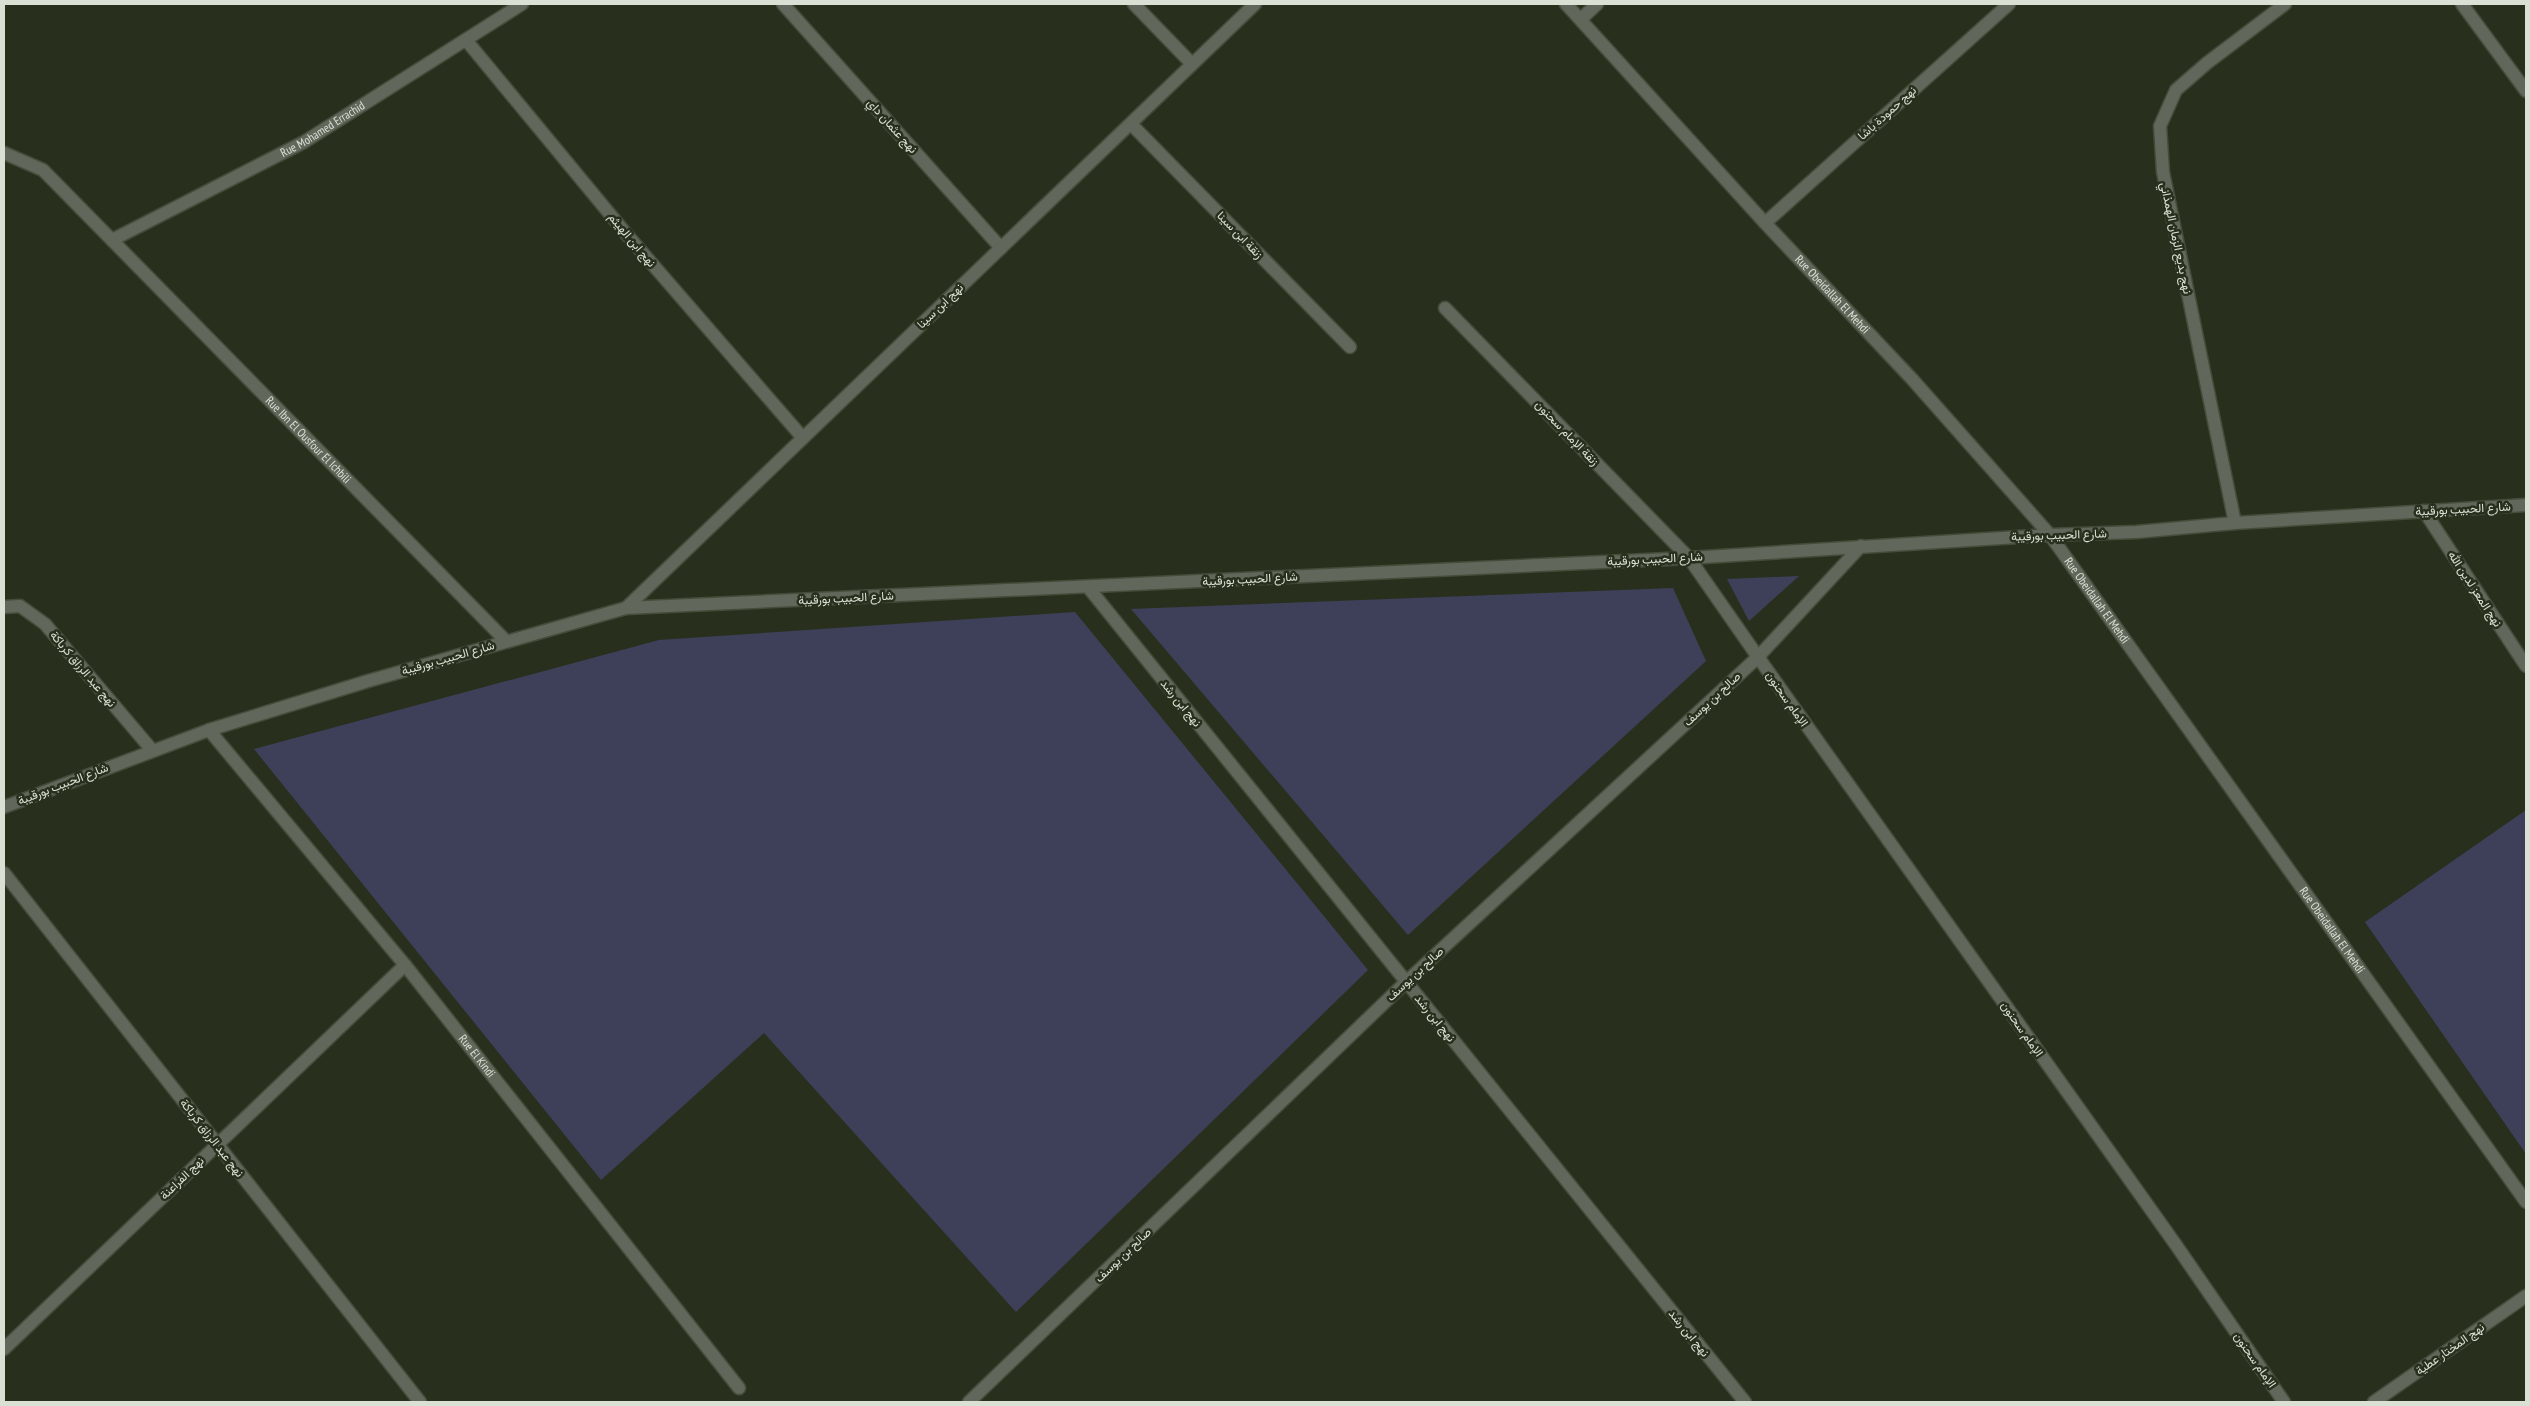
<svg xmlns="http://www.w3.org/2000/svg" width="2530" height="1406" viewBox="0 0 2530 1406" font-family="'PT Sans Narrow',Vazirmatn,sans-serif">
<rect width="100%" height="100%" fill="#28301d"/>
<path fill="#3e405a" d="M1799 576 1749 621 1727 579Z
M1673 588 1706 661 1408 935 1131 609Z
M1075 612 1368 970 1016 1312 764 1033 601 1180 254 749 659 640Z
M2526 810V1154L2365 922Z"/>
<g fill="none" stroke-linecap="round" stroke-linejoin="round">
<defs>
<g id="minor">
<path d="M783 4 1001 248"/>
<path d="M1134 4 1192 64"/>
<path id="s1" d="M1566 4 1765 223 1912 379 2050 535 2526 1202"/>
<path d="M2462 4 2526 91"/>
<path d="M1581 19 1597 4"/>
<path d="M466 40 628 236 803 438"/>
<path d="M1131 124 1350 347"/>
<path id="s2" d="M4 153 43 170 506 641"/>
<path d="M1765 223 2009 4"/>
<path id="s3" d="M112 240 304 142 522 4"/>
<path d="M1445 308 1689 558 1758 657 2176 1245 2284 1402"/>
<path d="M2424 511 2526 666"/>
<path d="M2235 523 2163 172 2160 126 2176 90 2207 63 2285 4"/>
<path d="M1088 587 1745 1402"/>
<path d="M4 607 20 606 45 624 152 750"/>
<path d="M626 608 1255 4"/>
<path id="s4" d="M209 730 405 965 739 1388"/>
<path d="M4 873 420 1402"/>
<path d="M4 1349 405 965"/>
<path d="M969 1402 1406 982 1758 657 1861 546"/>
<path d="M2374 1402 2526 1296"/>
</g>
<path id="tertiary" d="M4 807 209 730 368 681 626 608 1689 558 2050 535 2136 532 2235 523 2526 505"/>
</defs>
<use href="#minor" stroke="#444c3a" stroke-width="15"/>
<use href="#tertiary" stroke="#444c3a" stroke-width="15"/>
<use href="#minor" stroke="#61675a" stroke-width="12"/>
<use href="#tertiary" stroke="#61675a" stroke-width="12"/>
</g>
<g text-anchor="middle" stroke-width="5" stroke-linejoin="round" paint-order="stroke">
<g font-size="12" fill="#dae0d4" stroke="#28301d">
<text transform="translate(1887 113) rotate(-42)" y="4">نهج حمودة باشا</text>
<text transform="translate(892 126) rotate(48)" y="4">نهج عثمان داي</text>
<text dy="4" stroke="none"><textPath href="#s3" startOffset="238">Rue Mohamed Errachid</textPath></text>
<text transform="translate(1240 235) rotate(46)" y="4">زنقة ابن سينا</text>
<text transform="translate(2176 238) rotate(78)" y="4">نهج بديع الزمان الهمذاني</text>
<text transform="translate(632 240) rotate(50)" y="4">نهج ابن الهيثم</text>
<text dy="4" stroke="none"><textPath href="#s1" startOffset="394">Rue Obeidallah El Mehdi</textPath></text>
<text transform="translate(940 306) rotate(-44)" y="4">نهج ابن سينا</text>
<text transform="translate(1567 433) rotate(46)" y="4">زنقة الإمام سحنون</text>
<text dy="4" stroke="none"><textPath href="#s2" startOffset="421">Rue Ibn El Ousfour El Ichbili</textPath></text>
<text transform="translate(2463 509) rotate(-3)" y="4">شارع الحبيب بورقيبة</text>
<text transform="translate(2059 535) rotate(-2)" y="4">شارع الحبيب بورقيبة</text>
<text transform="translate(1655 559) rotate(-3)" y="4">شارع الحبيب بورقيبة</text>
<text transform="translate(1250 579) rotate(-3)" y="4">شارع الحبيب بورقيبة</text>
<text transform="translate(2475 589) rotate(57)" y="4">نهج المعز لدين الله</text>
<text transform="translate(846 598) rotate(-3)" y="4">شارع الحبيب بورقيبة</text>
<text dy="4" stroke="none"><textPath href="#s1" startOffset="799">Rue Obeidallah El Mehdi</textPath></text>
<text transform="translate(448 658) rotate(-16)" y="4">شارع الحبيب بورقيبة</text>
<text transform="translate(83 669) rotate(50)" y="4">نهج عبد الرزاق كرباكة</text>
<text transform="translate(1712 699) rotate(-43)" y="4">صالح بن يوسف</text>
<text transform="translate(1787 699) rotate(55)" y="4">الإمام سحنون</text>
<text transform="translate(1181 703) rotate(51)" y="4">نهج ابن رشد</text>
<text transform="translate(63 784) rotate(-21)" y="4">شارع الحبيب بورقيبة</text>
<text dy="4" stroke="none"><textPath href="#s1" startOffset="1204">Rue Obeidallah El Mehdi</textPath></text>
<text transform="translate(1415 974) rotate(-43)" y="4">صالح بن يوسف</text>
<text transform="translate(1435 1018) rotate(51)" y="4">نهج ابن رشد</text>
<text transform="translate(2022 1029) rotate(55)" y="4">الإمام سحنون</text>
<text dy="4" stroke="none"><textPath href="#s4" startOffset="422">Rue El Kindi</textPath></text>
<text transform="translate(212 1138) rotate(52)" y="4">نهج عبد الرزاق كرباكة</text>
<text transform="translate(182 1178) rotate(-44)" y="4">نهج الفراعنة</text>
<text transform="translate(1123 1255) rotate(-44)" y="4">صالح بن يوسف</text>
<text transform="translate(1689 1333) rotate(51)" y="4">نهج ابن رشد</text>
<text transform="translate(2450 1349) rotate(-35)" y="4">نهج المختار عطية</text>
<text transform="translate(2255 1360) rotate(55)" y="4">الإمام سحنون</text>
</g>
</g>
<rect width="2530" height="1406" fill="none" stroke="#dae0d4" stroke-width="10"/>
</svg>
